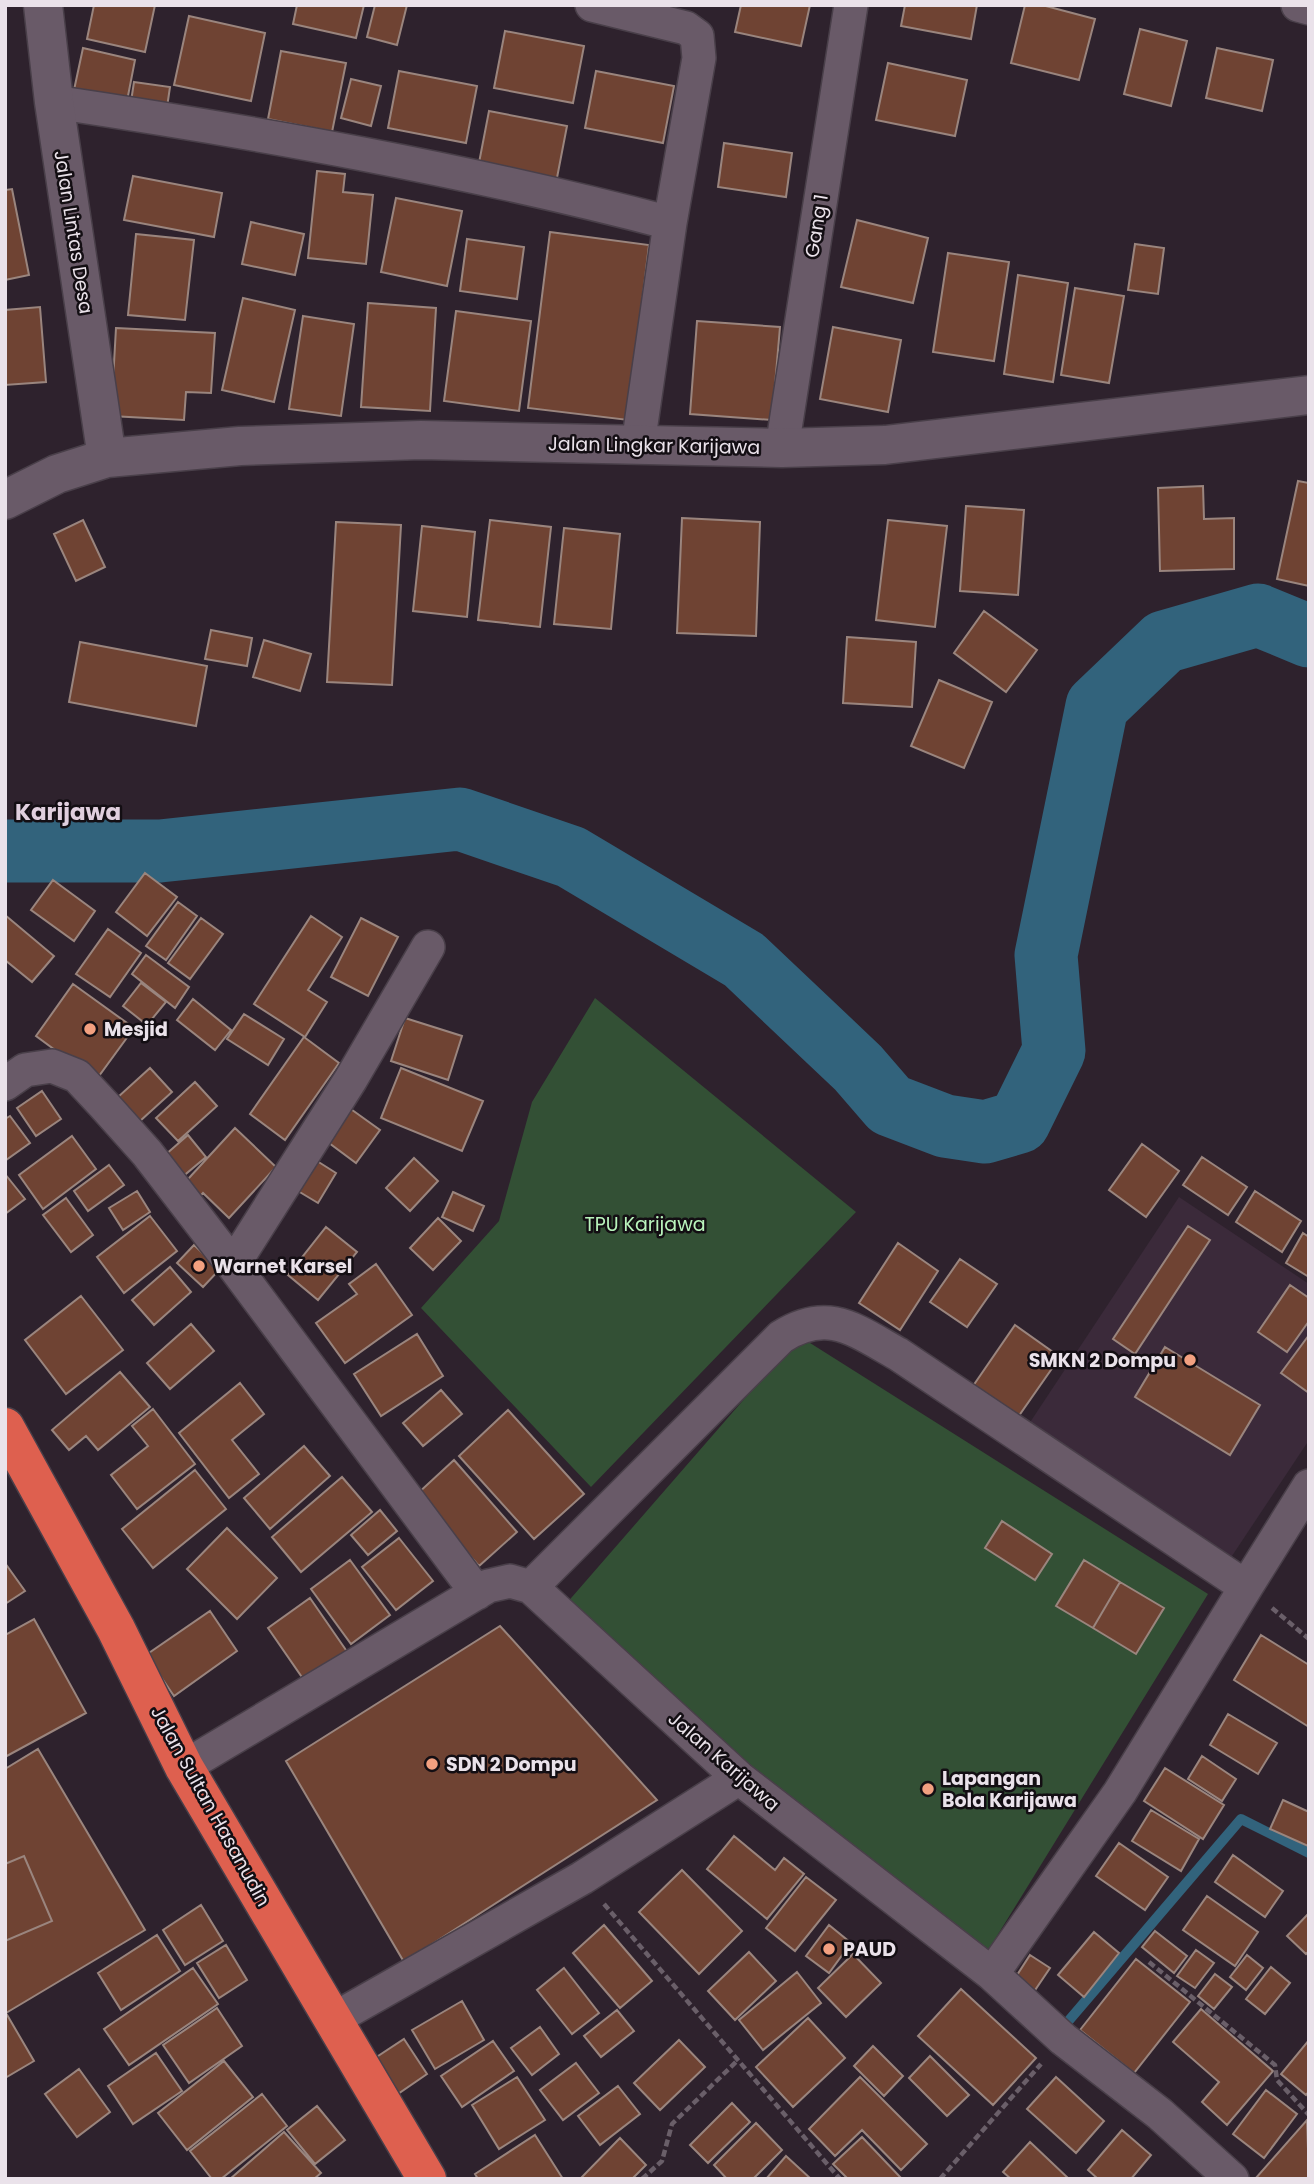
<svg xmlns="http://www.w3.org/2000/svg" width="1314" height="2184" viewBox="0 0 1314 2184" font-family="Poppins,sans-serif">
<rect width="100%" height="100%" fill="#2e222d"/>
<path fill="#3b2a3a" d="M1179 1197 1309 1284V1440L1222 1571 1021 1436Z"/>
<path fill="#335035" d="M595 998 856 1212 591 1487 421 1308 499 1221 532 1102Z
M799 1336 1208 1594 984 1957 552 1620Z"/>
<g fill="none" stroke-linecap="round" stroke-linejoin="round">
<path stroke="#32637c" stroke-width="10" d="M1065 2025 1241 1819 1309 1853"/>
<path stroke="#32637c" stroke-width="63" d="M5 851H160L460 819 571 857 744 960 858 1068 890 1105 945 1126 985 1132 1019 1122 1054 1051 1046 955 1097 706 1164 642 1258 615 1309 636"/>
</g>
<path fill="#6f4333" stroke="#9a857e" stroke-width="2" d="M94 5H155L145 52 87 39Z
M297 5H364L356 38 293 24Z
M375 5H407L397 45 367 37Z
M741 5H810L801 46 735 32Z
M905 5H977L971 39 901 26Z
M1025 5H1042L1095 19 1079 80 1011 63Z
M189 16 265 33 251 101 174 85Z
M1140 29 1187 41 1171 106 1124 94Z
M505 31 584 46 573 103 494 88Z
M83 48 135 60 127 101 74 90Z
M1217 48 1273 60 1262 111 1206 98Z
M281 51 346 63 332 132 268 119Z
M888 63 967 80 955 136 876 120Z
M399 71 477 86 466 143 388 128Z
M596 71 674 86 663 143 585 128Z
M351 79 381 86 371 126 341 118Z
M134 82 170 87 166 114 130 108Z
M489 111 567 126 556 183 478 168Z
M724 143 792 153 786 197 718 187Z
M317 171 345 174 343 192 373 195 366 264 308 258Z
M133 176 222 193 214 237 124 220Z
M12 189 29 275 5 280V190Z
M396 198 462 211 447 286 381 272Z
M857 220 928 238 913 303 841 287Z
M251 222 304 234 295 275 242 264Z
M550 232 649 245 628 420 528 408Z
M136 234 194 240 185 320 128 315Z
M467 239 524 247 517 299 460 291Z
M1135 244 1164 248 1158 294 1128 290Z
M948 253 1009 262 994 361 933 352Z
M1018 275 1068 283 1053 382 1004 374Z
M1075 288 1124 296 1109 383 1061 375Z
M243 298 295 310 274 402 222 390Z
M368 303 436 308 430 411 361 407Z
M40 307 46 382 5 385V310Z
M456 311 531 321 519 411 444 401Z
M303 316 354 324 341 416 289 409Z
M697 321 780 327 772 420 690 414Z
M833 327 901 340 888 412 820 399Z
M116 328 215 333 211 393 186 392 184 420 111 416Z
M1298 481 1309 483V586L1277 579Z
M1203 486 1204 519 1234 518V569L1160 571 1158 488Z
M966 506 1024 510 1018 595 960 591Z
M682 518 760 522 756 636 677 633Z
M83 520 105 567 76 581 54 534Z
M490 520 551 527 540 627 478 620Z
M888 520 947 526 935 627 876 620Z
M336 522 401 525 392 685 327 682Z
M422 526 475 532 467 617 413 611Z
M564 528 620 534 611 629 554 624Z
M984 611 1037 650 1006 692 954 653Z
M211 630 252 638 247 666 205 659Z
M847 637 916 642 912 707 843 703Z
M264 640 311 654 300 691 253 677Z
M80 642 207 666 196 726 69 702Z
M939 680 992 702 964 768 911 746Z
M145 873 177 897 147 936 116 912Z
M53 880 95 911 74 941 31 910Z
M178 902 197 916 166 960 146 946Z
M5 915 54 956 32 982 5 960Z
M311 916 342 937 308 990 327 1002 305 1037 254 1004Z
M201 918 223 934 190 979 168 963Z
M361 918 398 937 368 996 331 977Z
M108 929 141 953 110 997 76 974Z
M146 955 189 987 175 1008 132 974Z
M141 983 166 1002 147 1025 123 1006Z
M73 984 134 1028 96 1080 36 1036Z
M193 999 231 1030 215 1050 177 1020Z
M244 1014 284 1039 268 1065 227 1039Z
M405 1018 462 1036 448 1080 391 1061Z
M304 1037 339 1063 285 1140 250 1114Z
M150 1068 172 1092 140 1121 118 1097Z
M401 1068 483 1101 462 1151 381 1118Z
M195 1082 217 1106 178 1141 156 1118Z
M42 1091 61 1119 36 1136 17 1108Z
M348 1107 380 1130 356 1163 325 1140Z
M10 1116 30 1143 6 1160 5 1119Z
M235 1128 276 1167 229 1218 203 1193 192 1205 177 1191Z
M188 1135 206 1157 175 1183 157 1162Z
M72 1136 96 1169 43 1209 19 1175Z
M1142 1144 1179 1171 1146 1217 1109 1190Z
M1202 1157 1247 1187 1228 1215 1183 1185Z
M414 1158 438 1181 410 1211 386 1188Z
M317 1161 336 1173 318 1203 298 1191Z
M109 1165 124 1185 88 1211 74 1191Z
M5 1174 25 1199 5 1214Z
M137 1191 150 1212 123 1230 109 1208Z
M1255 1191 1301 1221 1282 1252 1236 1222Z
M453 1192 484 1206 473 1231 442 1217Z
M66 1198 93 1235 71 1252 43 1215Z
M150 1216 177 1251 124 1293 97 1257Z
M438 1218 461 1241 433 1270 410 1248Z
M1188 1226 1210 1240 1135 1354 1113 1339Z
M326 1227 357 1252 318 1300 288 1275Z
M1303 1233 1309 1237V1277L1286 1263Z
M898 1243 938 1271 900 1330 859 1303Z
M194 1245 220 1269 203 1287 177 1263Z
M960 1259 997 1284 967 1327 930 1302Z
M376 1264 412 1315 345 1363 316 1323 357 1294 349 1284Z
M170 1267 191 1292 154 1325 132 1300Z
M1290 1285 1309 1298V1321L1287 1352 1258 1332Z
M81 1296 123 1350 66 1394 25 1340Z
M191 1324 214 1351 170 1389 147 1363Z
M1015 1325 1060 1357 1018 1417 973 1386Z
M417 1334 443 1376 381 1416 354 1374Z
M1309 1335V1393L1281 1373Z
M1165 1347 1260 1405 1230 1455 1135 1397Z
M120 1372 150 1407 98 1450 86 1436 69 1450 52 1430Z
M240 1383 264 1414 232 1440 259 1474 229 1498 179 1433Z
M441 1390 462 1414 423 1446 403 1423Z
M153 1409 195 1464 137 1509 111 1475 148 1446 132 1426Z
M508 1410 584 1494 534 1539 459 1456Z
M304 1446 330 1476 270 1529 244 1498Z
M454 1460 517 1532 479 1566 416 1495Z
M195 1470 226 1509 153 1568 122 1529Z
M342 1477 372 1512 301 1572 272 1537Z
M380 1510 397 1531 368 1555 351 1535Z
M1002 1521 1052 1554 1035 1580 985 1548Z
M227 1528 277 1578 237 1619 187 1569Z
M399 1538 433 1581 396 1610 362 1567Z
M350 1560 390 1615 351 1644 311 1589Z
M1084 1560 1120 1582 1093 1628 1056 1606Z
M5 1563 25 1591 5 1604Z
M1120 1582 1164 1608 1136 1654 1093 1628Z
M310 1598 348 1653 306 1683 268 1628Z
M210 1611 237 1651 174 1696 146 1655Z
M34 1619 86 1713 5 1757V1635Z
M500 1626 657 1800 404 1962 286 1761Z
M1261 1635 1309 1665V1727L1234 1680Z
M1228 1714 1277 1743 1258 1774 1210 1745Z
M38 1749 145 1930 6 2013 34 2061 5 2078V1769Z
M1202 1756 1236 1779 1222 1801 1188 1779Z
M1165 1768 1224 1805 1203 1839 1144 1801Z
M1283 1800 1309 1812 1308 1846 1270 1829Z
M1151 1810 1199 1839 1181 1871 1132 1841Z
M734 1836 775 1870 784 1858 804 1874 767 1919 707 1869Z
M1119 1843 1168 1877 1145 1910 1096 1876Z
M1233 1855 1283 1891 1265 1917 1215 1882Z
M24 1856 52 1921 5 1941V1864Z
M682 1870 742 1931 699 1974 639 1912Z
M806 1877 836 1900 795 1951 766 1928Z
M1207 1896 1258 1932 1235 1966 1183 1930Z
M201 1905 223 1941 185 1965 163 1930Z
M1309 1913V1951L1306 1954 1287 1936Z
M604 1925 652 1981 620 2008 573 1953Z
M829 1925 851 1943 829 1973 806 1956Z
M1155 1931 1187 1956 1174 1973 1142 1947Z
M1094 1932 1119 1953 1084 1997 1058 1975Z
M157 1935 180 1971 121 2010 98 1973Z
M226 1945 247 1980 219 1998 197 1963Z
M1196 1950 1214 1963 1195 1988 1177 1976Z
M749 1952 776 1981 735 2020 708 1991Z
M853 1954 881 1983 846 2017 818 1988Z
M1030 1955 1050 1968 1029 1999 1010 1986Z
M1247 1955 1263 1968 1246 1990 1230 1977Z
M1136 1959 1190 2002 1134 2073 1080 2030Z
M1271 1967 1290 1983 1265 2014 1246 1999Z
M193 1968 218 2004 129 2065 104 2029Z
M564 1968 599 2013 572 2034 537 1990Z
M797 1972 821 2003 763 2050 739 2020Z
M1215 1974 1232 1987 1214 2009 1198 1996Z
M961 1989 1036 2058 993 2105 918 2036Z
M462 2001 484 2040 435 2069 412 2030Z
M217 2008 242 2046 189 2083 163 2045Z
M1201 2009 1273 2071 1227 2125 1202 2102 1219 2082 1173 2042Z
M617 2010 634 2031 601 2057 584 2036Z
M808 2018 845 2058 793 2107 756 2067Z
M540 2027 559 2054 532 2075 511 2048Z
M404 2039 427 2074 392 2098 369 2062Z
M679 2040 705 2067 660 2110 634 2083Z
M1309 2040V2091L1306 2095 1281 2074Z
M493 2041 514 2071 462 2107 441 2076Z
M873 2046 903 2076 884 2096 854 2066Z
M156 2053 182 2091 133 2124 108 2086Z
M930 2056 969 2095 947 2116 909 2078Z
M224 2061 253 2097 187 2150 158 2113Z
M576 2063 599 2093 563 2120 540 2090Z
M79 2069 110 2112 77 2137 45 2094Z
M517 2077 545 2120 499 2149 472 2105Z
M860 2077 927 2144 901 2170 862 2130 835 2156 809 2129Z
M1056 2077 1104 2121 1076 2153 1027 2109Z
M618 2086 640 2114 600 2145 578 2116Z
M1266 2090 1297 2114 1264 2158 1233 2134Z
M262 2094 287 2126 221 2179H212L190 2151Z
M732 2103 750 2122 708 2163 690 2145Z
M317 2106 345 2140 315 2164 287 2130Z
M1307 2120 1309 2179H1255Z
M756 2123 782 2150 753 2179H727L714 2165Z
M1122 2130 1151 2155 1131 2179H1098L1088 2170Z
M284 2132 321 2173 314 2179H230Z
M535 2135 563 2179H478L475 2174Z
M862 2137 902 2179H848L833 2164Z
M620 2138 646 2165 632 2179H580Z
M1030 2142 1069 2179H1011L1003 2172Z
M786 2156 811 2179H766Z"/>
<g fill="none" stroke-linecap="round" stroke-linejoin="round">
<defs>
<path id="street" d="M592 5 686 28 697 36 699 58 670 223
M1298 5 1309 8
M54 102C261 133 468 170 670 223L638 445
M782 448 851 5
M5 1084 25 1070 52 1066 77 1076 104 1105 147 1153 233 1265 477 1593
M233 1265 351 1079 428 947
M531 1587 781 1337C828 1307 855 1330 898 1354L1246 1587 1120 1792 992 1974
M1246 1587 1309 1486
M184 1767 488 1586 510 1581 531 1587 739 1778 992 1974 1063 2039 1160 2114 1232 2179
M334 2019 582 1878 739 1778"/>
<path id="secondary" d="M43 5 54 102 107 458
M5 500 57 474 107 458 240 446 421 440 782 448 885 445 1309 395"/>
<path id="highway" d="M5 1427 116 1629 184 1767 427 2179"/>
</defs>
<use href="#street" stroke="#493f49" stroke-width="36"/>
<use href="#secondary" stroke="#493f49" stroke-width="41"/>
<use href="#highway" stroke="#493f49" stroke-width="41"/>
<path stroke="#6a5f69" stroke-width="4.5" stroke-dasharray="7 3.5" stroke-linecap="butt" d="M1272 1608 1309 1639
M604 1904 840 2179
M1149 1962 1275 2065 1277 2080 1309 2115
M642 2179 662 2161 672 2124 737 2061
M940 2179 1041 2064"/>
<use href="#street" stroke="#695a68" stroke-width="33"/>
<use href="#secondary" stroke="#695a68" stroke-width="38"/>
<use href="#highway" stroke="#de604f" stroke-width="38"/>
</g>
<g fill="#f2a080" stroke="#130e13" stroke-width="2.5">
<circle cx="90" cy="1029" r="7"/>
<circle cx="199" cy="1266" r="7"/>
<circle cx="1190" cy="1360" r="7"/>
<circle cx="432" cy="1764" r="7"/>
<circle cx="928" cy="1789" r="7"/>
<circle cx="829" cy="1949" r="7"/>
</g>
<g text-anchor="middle" stroke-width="5" stroke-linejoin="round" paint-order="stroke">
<g font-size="19" fill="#eae2ea" stroke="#130e13">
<text transform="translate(816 226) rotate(-81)" y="7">Gang 1</text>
<text transform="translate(74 232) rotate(81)" y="7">Jalan Lintas Desa</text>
<text transform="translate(654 445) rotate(1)" y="7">Jalan Lingkar Karijawa</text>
<text transform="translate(724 1761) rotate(41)" y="7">Jalan Karijawa</text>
<text transform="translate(211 1806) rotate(61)" y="7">Jalan Sultan Hasanudin</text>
</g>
<g font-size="19" font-weight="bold" fill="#eae2ea" stroke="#130e13" text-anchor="start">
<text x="104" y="1036">Mesjid</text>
<text x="213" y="1273">Warnet Karsel</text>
<text x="1176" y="1367" text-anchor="end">SMKN 2 Dompu</text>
<text x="446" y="1771">SDN 2 Dompu</text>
<text x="942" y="1785">Lapangan<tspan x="942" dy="22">Bola Karijawa</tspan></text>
<text x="843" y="1956">PAUD</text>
</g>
<g font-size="19" fill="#b9f4bc" stroke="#130e13">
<text x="645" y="1231">TPU Karijawa</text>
</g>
<g font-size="23" font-weight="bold" fill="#e0cfde" stroke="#130e13">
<text x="68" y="820">Karijawa</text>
</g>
</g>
<rect width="1314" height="2184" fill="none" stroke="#eae2ea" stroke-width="14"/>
</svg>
